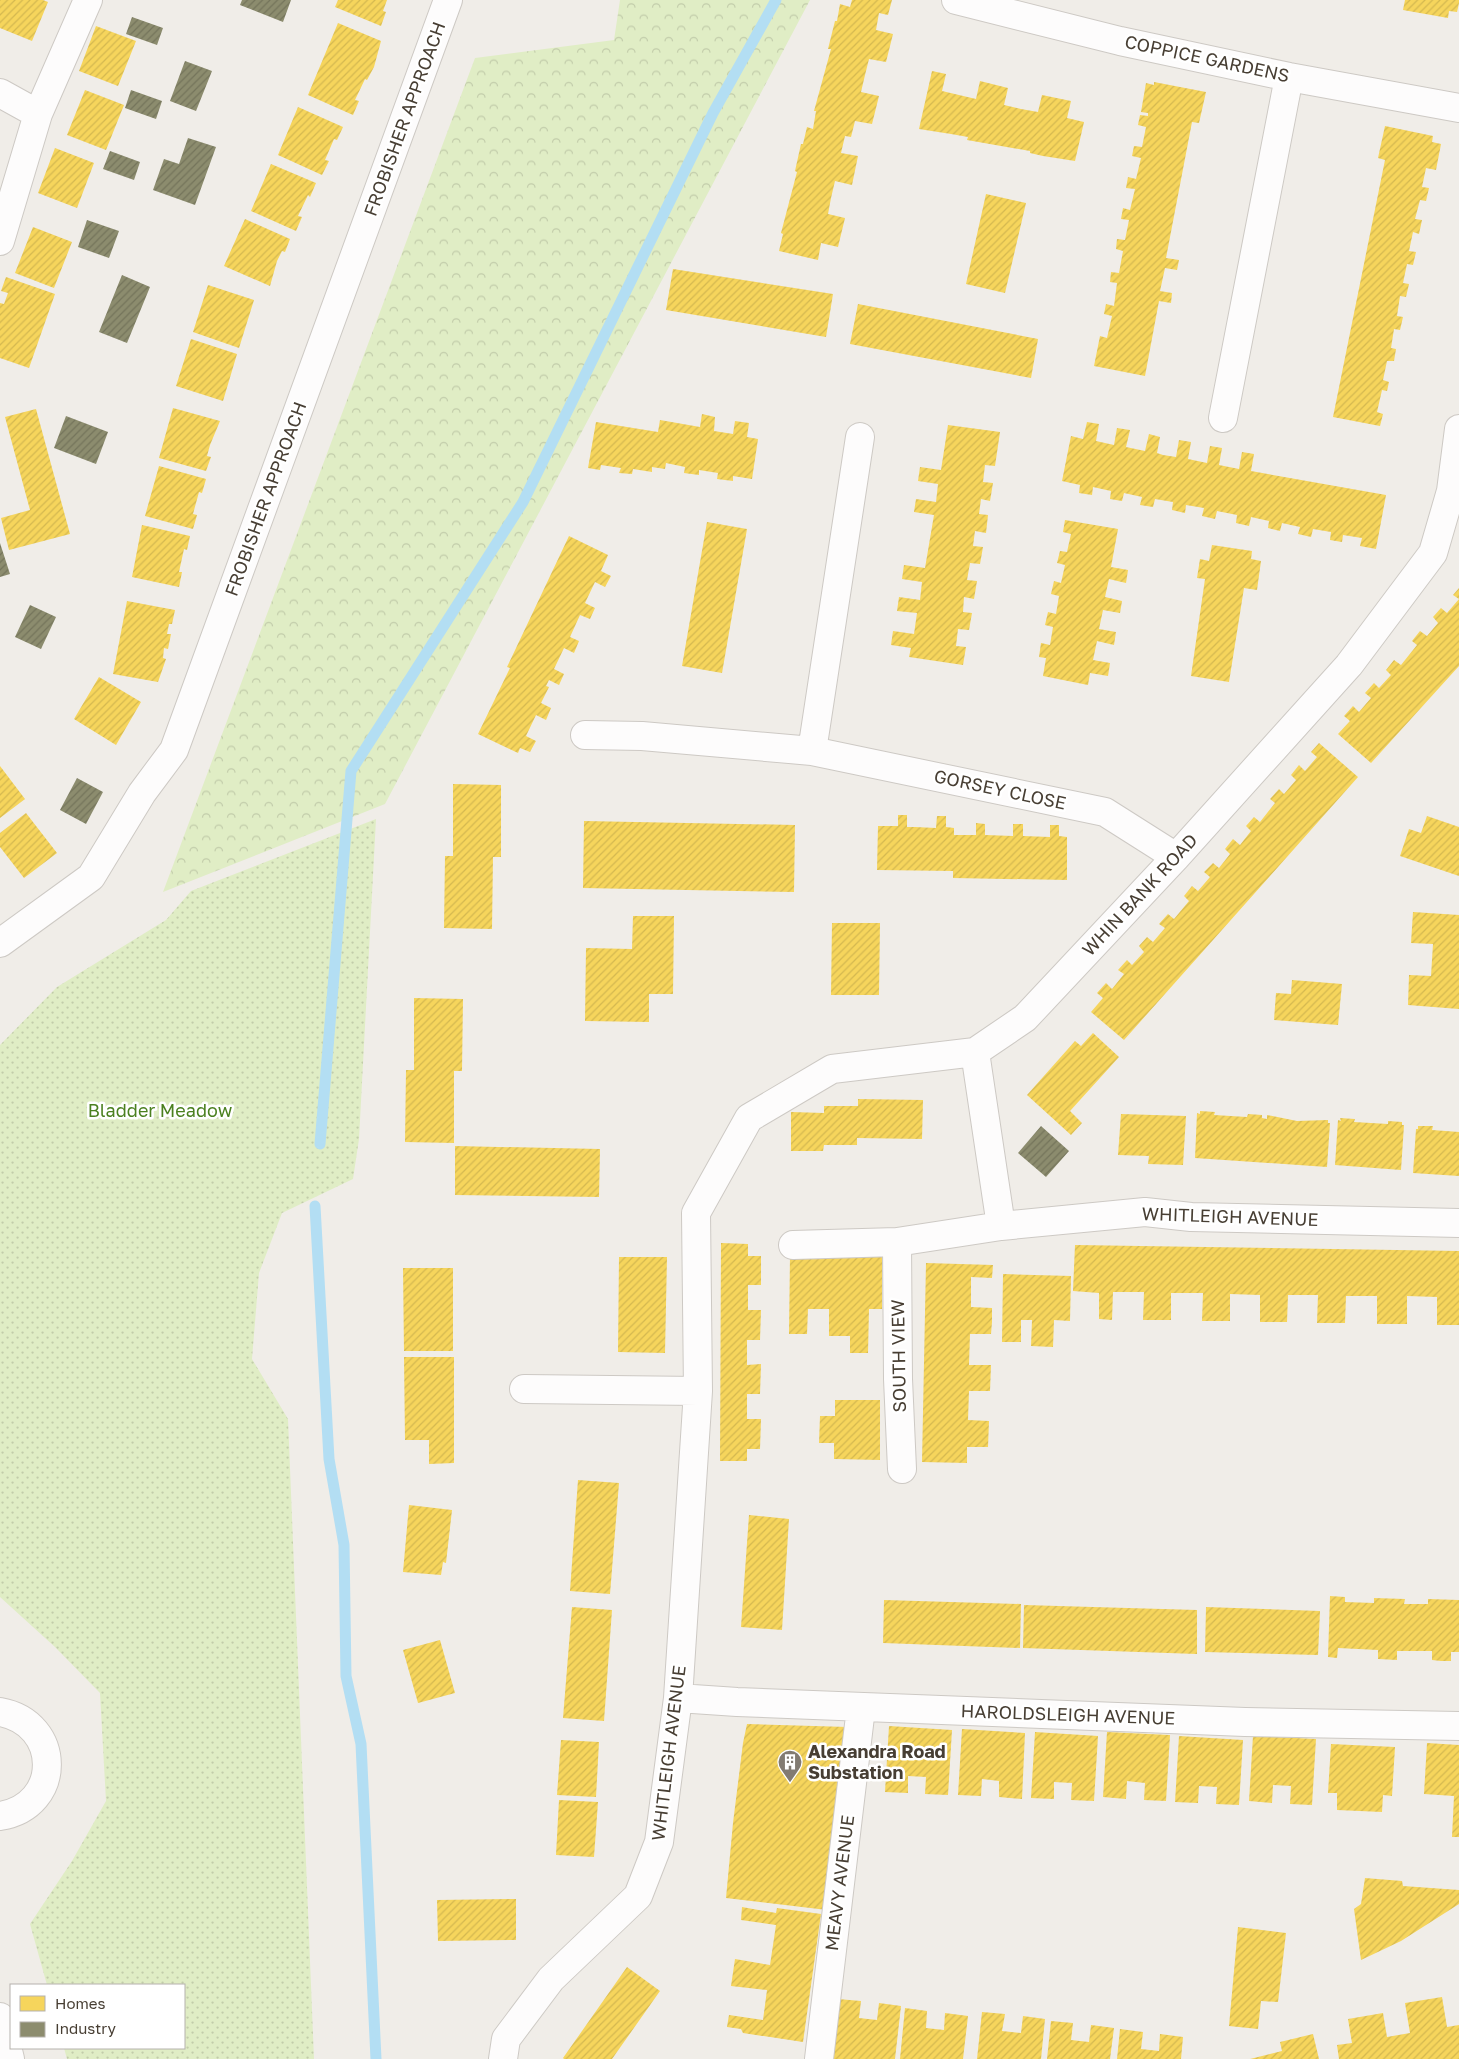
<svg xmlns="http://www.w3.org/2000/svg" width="1459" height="2059" viewBox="0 0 1459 2059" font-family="'Golos Text',sans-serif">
<defs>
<pattern id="forest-crowns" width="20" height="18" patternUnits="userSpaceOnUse" patternTransform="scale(1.25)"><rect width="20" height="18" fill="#e0edc5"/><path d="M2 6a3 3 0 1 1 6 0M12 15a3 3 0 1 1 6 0" fill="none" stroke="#c2ccaa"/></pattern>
<pattern id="park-dots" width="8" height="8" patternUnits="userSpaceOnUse" patternTransform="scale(1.25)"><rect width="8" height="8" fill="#e0edc5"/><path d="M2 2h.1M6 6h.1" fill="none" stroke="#c2ccaa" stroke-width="1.8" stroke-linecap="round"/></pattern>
<pattern id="homes-hatch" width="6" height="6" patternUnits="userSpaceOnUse" patternTransform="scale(1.25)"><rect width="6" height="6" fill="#f6d55c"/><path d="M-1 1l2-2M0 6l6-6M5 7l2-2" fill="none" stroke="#d4b850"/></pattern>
<pattern id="industry-hatch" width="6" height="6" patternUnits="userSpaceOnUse" patternTransform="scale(1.25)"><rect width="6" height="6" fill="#8c8c6e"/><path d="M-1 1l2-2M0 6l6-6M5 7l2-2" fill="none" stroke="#74745b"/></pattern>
</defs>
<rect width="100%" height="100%" fill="#f0ede8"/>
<path fill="url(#forest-crowns)" d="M620 0H810L385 804 163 892 475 58 614 40Z"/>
<path fill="url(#park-dots)" d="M376 819 359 1139 353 1179 282 1213 259 1273 252 1359 288 1419 314 2059H67L64 2048H184V1985H47L30 1924 72 1861 106 1801 100 1693 55 1647 0 1597V1045L57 987 166 920 191 891Z"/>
<path fill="url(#homes-hatch)" d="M0 0H43L48 2 32 41 0 28Z
M338 0H387L383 11 386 12 381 26 335 7Z
M852 0H892L888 15 879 13 876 30 893 34 886 62 869 59 865 75 861 92 879 96 872 124 855 121 851 137 845 136 841 153 858 156 852 185 835 181 831 198 828 214 845 218 838 247 821 243 818 260 779 251 783 234 781 233 797 172 795 171 801 144H803L807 127 813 129 816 111H814L831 49H828L835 21H837L840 4 850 7Z
M1405 0H1459V3L1457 12 1449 11 1448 18 1403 10Z
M338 23 381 41 374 67 367 80 365 79 355 100 359 101 353 115 308 95Z
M96 26 136 41 118 86 79 71Z
M932 71 946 74 942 91 976 99 980 81 1008 88 1004 105 1021 109 1038 112 1042 95 1071 101 1067 118 1084 122 1075 161 1043 156 1030 153V151L967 140 968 137 951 134 919 129Z
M1154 82 1206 92 1199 123 1192 122 1166 258 1179 260 1177 270 1165 268 1160 291 1172 293 1171 303 1159 301 1145 376 1094 366 1100 336 1107 338 1112 316 1104 314 1106 304 1114 306 1117 283 1110 282 1111 272 1119 273 1123 251 1116 249 1117 239 1125 240 1129 220 1121 219 1123 208 1130 210 1135 189 1126 188 1128 177 1136 179 1141 158 1132 156 1134 146 1142 147 1146 127 1138 125 1140 115 1148 116V113L1141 112 1146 83 1154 85Z
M85 90 124 105 106 150 67 135Z
M298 107 343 127 337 140 334 139 325 160 329 161 322 175 278 155Z
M1385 126 1433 136 1432 142 1441 144 1436 170 1426 168 1422 187 1429 188 1426 201 1420 200 1415 219 1422 220 1419 234 1413 232 1409 251 1416 252 1413 265 1407 264 1403 283 1409 284 1406 297 1400 296 1397 316 1403 317 1400 330 1394 329 1391 348 1396 349 1394 361H1387L1383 380 1389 382 1387 391 1382 390 1377 412 1383 414 1380 426 1333 417 1385 160 1378 158Z
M55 148 94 163 77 208 38 193Z
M271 164 316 183 310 197 308 195 298 216 302 217 296 231 251 211Z
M986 194 1026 203 1005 293 966 284Z
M245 219 290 239 285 252 282 251 277 261 270 286 224 266Z
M33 227 72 242 54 288 15 273Z
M673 269 833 294 826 337 666 310Z
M6 277 55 294 29 368 0 358V303L4 304 8 293 1 291Z
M208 285 254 300 239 348 193 332Z
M858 304 1038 339 1031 378 850 344Z
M191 339 237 354 223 401 176 386Z
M173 408 220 421 210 445 207 456 211 457 206 471 159 458Z
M36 409 70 534 9 550 1 518 30 510 5 417Z
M702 414 715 417 714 431 733 434 735 421 749 423 747 437 758 439 752 479 733 476V481L717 479 718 473 699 470V475L684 473 685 467 666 463 665 469 652 467V472L633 469 632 474 619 473 621 468 601 465 600 470 588 468 596 422 658 432 660 420 700 427Z
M1087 422 1099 424 1096 441 1114 445 1117 428 1130 430 1126 447 1145 451 1149 434 1160 437 1157 453 1163 455 1176 457 1179 440 1191 442 1188 459 1207 463 1210 446 1222 448 1219 465 1239 469 1242 452 1254 454 1251 471 1386 495 1376 549 1360 546 1362 538 1343 535 1342 542 1330 540 1331 532 1313 529 1311 537 1298 534 1300 527 1282 523 1280 531 1268 528 1269 521 1251 517 1249 526 1236 523 1237 515 1217 511 1215 519 1202 516 1204 508 1186 505 1185 513 1172 510 1173 502 1155 499 1153 507 1140 505 1142 497 1124 493 1122 501 1110 499 1111 491 1093 487 1092 495 1079 493 1080 485 1062 481 1071 436 1083 439Z
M948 425 1000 432 995 466 985 465 983 482 993 483 990 501 981 499 979 514 988 515 986 533 975 531 973 546 983 547 980 564 970 563 967 580 977 581 974 599 964 597 963 612 972 613 969 630 958 629 956 646 966 647 963 665 909 657 911 648 891 645 893 631 914 634 917 613 897 611 899 597 920 600 922 582 902 579 904 565 925 568 934 515 914 512 916 499 936 502 938 484 918 481 920 467 941 470Z
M159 466 206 479 202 493 199 492 193 514 197 515 193 529 145 516Z
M1065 520 1118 529 1111 567 1128 570 1126 583 1109 579 1105 597 1122 601 1120 613 1103 610 1099 629 1116 632 1114 645 1097 641 1093 660 1110 663 1108 676 1090 673 1088 685 1043 676 1046 658 1039 657 1041 643 1050 645 1053 627 1045 625 1048 612 1056 614 1059 596 1051 594 1054 581 1061 583 1065 565 1057 563 1060 551 1067 552 1071 534 1063 532Z
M707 522 747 529 722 673 682 666Z
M142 525 190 536 187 550 184 549 179 572H182L179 587 132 577Z
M569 536 608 555 601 571 611 576 605 587 595 582 585 603 595 608 590 619 580 615 570 637 579 641 574 653 564 648 554 669 564 674 559 685 549 680 546 686 549 687 541 703 551 708 546 720 536 715 526 736 536 741 530 752 520 748 518 753 478 734 510 668 507 667Z
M1212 545 1252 551 1251 559 1261 561 1257 590 1244 588 1229 682 1191 676 1205 579 1197 578 1200 559 1209 561Z
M1459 588V666L1371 763 1338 734 1350 721 1344 716 1353 706 1359 712 1371 698 1365 693 1374 683 1379 688 1391 675 1386 670 1394 660 1401 665 1417 645 1412 641 1420 631 1427 636 1438 623 1433 617 1441 608 1447 613 1459 599 1453 595Z
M127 601 175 610 172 624H169L167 634H171L168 649 164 648 163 658 166 659 158 682 113 674Z
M99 677 141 702 116 745 74 719Z
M1319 743 1358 777 1124 1040 1091 1012 1103 998 1097 993 1106 983 1112 989 1124 974 1118 970 1127 960 1132 965 1144 952 1139 946 1147 937 1153 942 1165 928 1159 924 1168 914 1174 919 1189 901 1184 896 1192 886 1198 891 1210 877 1204 872 1213 863 1219 868 1230 854 1225 849 1233 839 1240 845 1251 831 1246 826 1254 817 1260 822 1275 803 1270 799 1279 789 1284 794 1296 780 1291 775 1299 765 1305 771 1317 757 1311 752Z
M0 766 25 799 0 818Z
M453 784 501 785V857H493L492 929 444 928 445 856H453Z
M26 813 57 853 24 878 0 847V833Z
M898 815H907V827H915L936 828 937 816H946V827L954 828V835H976V823L985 824V835L1013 836V824H1023V836L1050 837V825H1059V836L1067 837V880L953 878V871L877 870 878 826H898Z
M1427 816 1459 827V876L1400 856 1409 829 1421 833Z
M584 821 795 825 794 892 583 888Z
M1413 912 1459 915V1009L1408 1005 1409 975 1431 976 1433 944 1411 943Z
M633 916H674L673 994H649V1022L585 1021 586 948 632 949Z
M832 923H880L879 995H831Z
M1292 980 1342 984 1338 1025 1274 1020 1276 993 1291 994Z
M414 998 463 999 462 1071H454V1143L405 1142 406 1070H414Z
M1093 1033 1119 1057 1070 1111 1082 1123 1071 1135 1027 1095 1075 1041 1081 1046Z
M858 1099 923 1100 922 1139 857 1138V1145H824L823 1151H791V1112L824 1113V1106H858Z
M1200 1111 1215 1112 1214 1115 1247 1117 1248 1114 1262 1115V1118L1267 1119V1115L1297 1121 1328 1120V1123H1330L1327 1167 1195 1158 1197 1113 1200 1114Z
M1121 1114 1186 1116 1183 1165 1148 1164 1149 1156 1118 1155Z
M1340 1118 1355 1119 1354 1122 1388 1124V1121L1402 1122V1125H1404L1401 1170 1335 1165 1338 1120 1341 1121Z
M1418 1126H1433L1432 1130 1459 1132V1176L1413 1173 1416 1129H1418Z
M455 1146 600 1149 599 1197 455 1195Z
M721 1243 748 1244V1256H761V1285H748V1310H761L760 1340H747V1365L761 1364 760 1394H747V1419H761L760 1449H747V1461H720Z
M1075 1245 1459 1251V1325H1437V1297L1407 1296V1324H1377V1296H1346L1345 1323H1317L1318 1295H1288L1287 1322H1260V1295L1230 1294V1321H1202L1203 1293H1171V1320H1143L1144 1292H1113L1112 1320 1099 1319V1293L1073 1291Z
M790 1256 882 1257V1309H869L868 1353H850V1336H829V1309H808L807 1334H789Z
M619 1257H667L665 1353 618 1352Z
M926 1263 993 1265 992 1278 971 1277V1307L992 1308V1322L991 1334H970L969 1365H991L990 1391H969L968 1420 989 1421 988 1447H967V1463L922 1462Z
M403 1268H453V1351H404Z
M1003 1274 1071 1276 1070 1321 1054 1320 1053 1347 1031 1346 1032 1320H1021V1342H1002Z
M404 1357H454V1463L429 1464V1440H405Z
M835 1400H880V1460L834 1459V1443H819L820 1416H835Z
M578 1480 619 1483 610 1594 570 1591Z
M409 1505 452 1510 446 1563 443 1562 441 1575 403 1572Z
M749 1515 789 1519 782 1630 741 1627Z
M1330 1596 1345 1597V1602L1374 1603V1598L1405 1599 1404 1604H1428V1599L1459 1600V1652H1451V1661H1441L1432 1660V1651H1397V1660L1378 1659V1650L1338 1648 1337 1658 1328 1657Z
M884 1600 1021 1604 1020 1648 883 1643Z
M1024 1605 1197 1610V1654L1023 1648Z
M572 1607 612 1610 604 1721 563 1718Z
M1206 1607 1320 1611 1318 1655 1205 1652Z
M440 1640 455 1693 418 1703 403 1650Z
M747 1724 848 1727 827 1910 726 1898 733 1823 743 1743Z
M889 1726 952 1730 948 1795 925 1794 926 1777 908 1776V1793L885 1792Z
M962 1729 1025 1733 1022 1799 999 1797V1781L991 1780 982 1779 981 1796 958 1795Z
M1035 1732 1098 1736 1094 1801 1071 1800 1072 1783 1054 1782V1799L1031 1798Z
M1107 1732 1170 1735 1166 1801 1144 1800 1145 1783 1127 1781 1126 1799 1103 1797Z
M1179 1736 1243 1740 1239 1805 1216 1804 1217 1787 1199 1786 1198 1803 1175 1802Z
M1253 1736 1316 1739 1312 1805 1290 1804 1291 1786 1273 1785 1272 1803 1249 1801Z
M561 1740 599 1742 596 1797 557 1795Z
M1427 1743 1459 1745V1837H1452L1454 1796 1424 1794Z
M1331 1744 1395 1747 1392 1796 1383 1795 1382 1812 1337 1810V1793H1328Z
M559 1800 598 1802 594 1857 556 1855Z
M1365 1878 1402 1881 1403 1886 1459 1890V1904L1401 1941 1361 1960 1354 1909 1361 1904Z
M516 1899V1940L438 1941 437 1900Z
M742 1907 776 1913 777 1908 821 1914 803 2042 743 2033 741 2029 727 2027 729 2015 763 2020 767 1990 731 1986 735 1959 770 1965 776 1925 741 1920Z
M1238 1927 1286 1933 1278 2002 1261 2001 1258 2029 1229 2026Z
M627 1967 660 1991 612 2059H564L563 2058Z
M1442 1997 1447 2027 1459 2025V2059H1339L1337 2045 1352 2043 1348 2019 1383 2013 1387 2037 1410 2033 1405 2003Z
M838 1999 861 2001 859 2018 877 2020 879 2003 901 2006 895 2059H832Z
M905 2008 927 2011 926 2028 944 2030 945 2013 968 2016 963 2059H900Z
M982 2012 1005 2014 1002 2031 1021 2033 1023 2016 1045 2019 1041 2059H977Z
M1051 2021 1073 2023 1071 2040 1089 2042 1091 2025 1114 2028 1110 2059H1047Z
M1120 2029 1143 2032 1141 2049 1159 2051 1160 2034 1183 2037 1181 2059H1117Z
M1313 2034 1319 2059H1250L1282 2051 1280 2042Z"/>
<path fill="url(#industry-hatch)" d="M242 0H291L283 22 240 5Z
M132 17 163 28 157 45 126 34Z
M185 61 212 71 196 111 170 101Z
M131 90 162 101 156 119 125 108Z
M188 138 216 147 195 205 153 190 164 159 179 164Z
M110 151 140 162 134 180 103 169Z
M87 220 119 231 109 258 78 247Z
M122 275 150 287 127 343 99 332Z
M66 416 108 432 96 464 54 448Z
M0 543 10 574 0 577Z
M30 605 56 617 41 649 15 637Z
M77 778 103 792 86 824 60 810Z
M1041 1126 1069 1151 1046 1177 1018 1153Z"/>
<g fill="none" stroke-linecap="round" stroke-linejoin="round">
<path stroke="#b3def3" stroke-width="11" d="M320 1144 351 771 523 502 713 113 776 0
M315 1206 329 1459 344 1545 346 1676 361 1744 376 2059"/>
<defs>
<path id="street" d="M956 0 1120 41 1289 77 1459 108
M0 93 38 114
M0 241 38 114 88 0
M1223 418 1289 77
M585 735 642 736 812 751 1105 812 1176 857
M812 751 860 437
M0 943 91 877 142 793 174 750 448 0
M975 1052 1001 1226
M897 1242 898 1379 902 1469
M793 1245 897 1242 1001 1226 1145 1212 1191 1217 1459 1223
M524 1389 698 1391
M678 1698 737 1702 1245 1722 1459 1726
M0 1712C62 1723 63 1806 0 1816
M0 2017 10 2059
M503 2059 506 2039 551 1979 638 1896 659 1842 678 1698 698 1391 696 1213 749 1118 832 1069 975 1052 1025 1018 1176 857 1349 665 1433 553 1451 491 1459 429
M819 2059 861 1708"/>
</defs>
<use href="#street" stroke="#cdc9c4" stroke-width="30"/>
<use href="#street" stroke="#fdfcfc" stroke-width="28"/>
</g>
<defs>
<symbol id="building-pin" viewBox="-11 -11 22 30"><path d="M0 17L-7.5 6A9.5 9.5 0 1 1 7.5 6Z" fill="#827b72" stroke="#fff"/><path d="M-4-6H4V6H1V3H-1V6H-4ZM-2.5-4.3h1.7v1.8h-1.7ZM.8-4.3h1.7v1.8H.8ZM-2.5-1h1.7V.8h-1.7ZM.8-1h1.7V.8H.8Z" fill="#fff"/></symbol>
</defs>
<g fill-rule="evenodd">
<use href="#building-pin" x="776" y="1748" width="28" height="38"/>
</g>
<g text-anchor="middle" stroke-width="5" stroke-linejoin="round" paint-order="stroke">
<g font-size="18" fill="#473e33" stroke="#fff">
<text transform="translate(1207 59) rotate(12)" y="6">COPPICE GARDENS</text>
<text transform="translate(405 119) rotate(-70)" y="6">FROBISHER APPROACH</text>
<text transform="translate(266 499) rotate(-70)" y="6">FROBISHER APPROACH</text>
<text transform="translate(1000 790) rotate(12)" y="6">GORSEY CLOSE</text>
<text transform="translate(1140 895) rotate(-47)" y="6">WHIN BANK ROAD</text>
<text transform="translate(1230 1217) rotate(2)" y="6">WHITLEIGH AVENUE</text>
<text transform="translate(899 1356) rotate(-91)" y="6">SOUTH VIEW</text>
<text transform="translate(1068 1715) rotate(2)" y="6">HAROLDSLEIGH AVENUE</text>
<text transform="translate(669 1753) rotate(-83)" y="6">WHITLEIGH AVENUE</text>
<text transform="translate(840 1883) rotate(-83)" y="6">MEAVY AVENUE</text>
</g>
<g font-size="18" fill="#4b8020" stroke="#fff">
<text x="160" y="1117">Bladder Meadow</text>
</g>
<g font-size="18" font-weight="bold" fill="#473e33" stroke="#fff" text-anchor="start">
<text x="808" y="1758">Alexandra Road<tspan x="808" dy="21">Substation</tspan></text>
</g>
</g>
<rect x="10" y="1984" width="175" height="65" fill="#ffffff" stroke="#b5b2ad"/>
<rect x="20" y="1996" width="25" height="15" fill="#f6d55c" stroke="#b5b2ad"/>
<text x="55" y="2009" font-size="15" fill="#473e33">Homes</text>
<rect x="20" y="2022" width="25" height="15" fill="#8c8c6e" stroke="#b5b2ad"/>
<text x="55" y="2034" font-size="15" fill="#473e33">Industry</text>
</svg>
